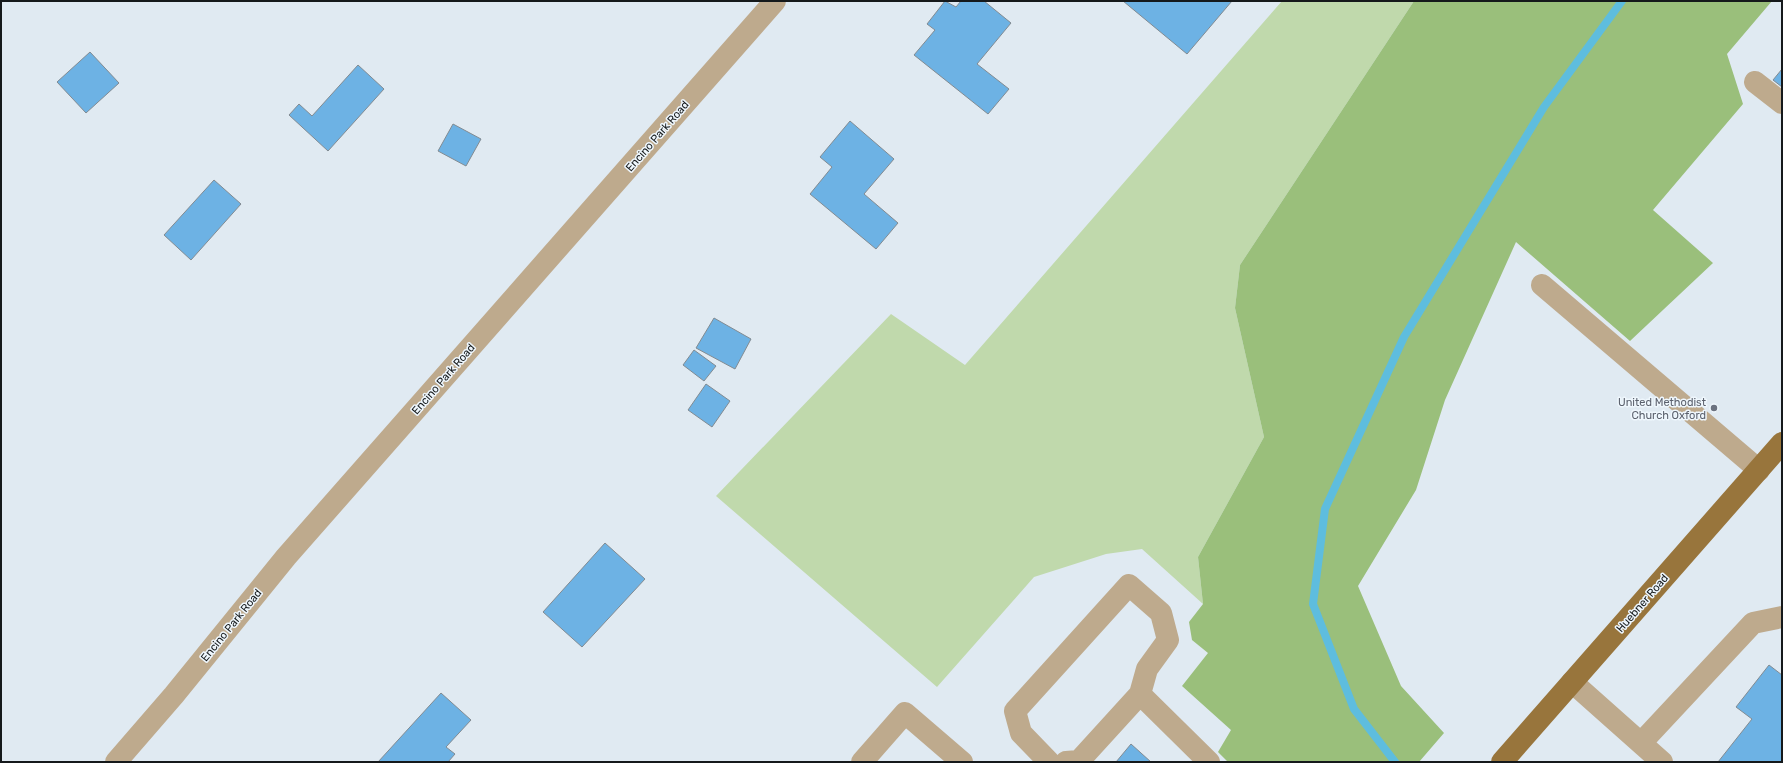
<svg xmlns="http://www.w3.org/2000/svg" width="1783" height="763" viewBox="0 0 1783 763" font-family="Rubik,sans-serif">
<rect width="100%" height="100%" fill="#e0eaf2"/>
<path fill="#c0d9ac" d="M1282 1H1414L1240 265 1235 308 1264 437 1198 557 1203 604 1142 549 1106 554 1034 577 937 687 716 496 891 314 965 365Z"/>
<path fill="#9abf7b" d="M1414 1H1772L1727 54 1743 104 1653 210 1713 263 1630 341 1516 242 1445 400 1416 490 1358 586 1401 686 1444 733 1419 762H1228L1218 752 1231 730 1182 686 1208 653 1192 640 1189 622 1203 604 1198 557 1264 437 1235 308 1240 265Z"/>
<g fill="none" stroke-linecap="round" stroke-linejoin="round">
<path stroke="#5ebdde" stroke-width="8" d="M1395 762 1354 709 1313 604 1325 509 1404 337 1544 107 1622 1"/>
</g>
<path fill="#6db2e4" stroke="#828b92" d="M945 1 956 7 961 1H984L1011 23 977 64 1009 89 988 114 914 55 935 30 927 24Z
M1123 1H1232L1187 54Z
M90 52 119 83 86 113 57 82Z
M358 65 384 89 328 151 289 115 299 104 312 116Z
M1782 69V87L1773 80Z
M850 121 894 159 864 194 898 223 876 249 810 194 832 167 820 157Z
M453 124 481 139 466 166 438 151Z
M214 180 241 204 191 260 164 235Z
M714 318 751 339 735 369 696 348Z
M694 350 716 366 704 381 683 365Z
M706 384 730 401 712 427 688 410Z
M605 543 645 579 582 647 543 612Z
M1769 665 1782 675V762H1718L1752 719 1736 707Z
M441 693 471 720 446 747 455 754 448 762H378Z
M1131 744 1151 762H1116Z"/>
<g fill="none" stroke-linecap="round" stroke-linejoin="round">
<path stroke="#beaa8d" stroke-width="22" d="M1755 82 1782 103
M1542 285 1759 470
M1572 682 1662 762
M1140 694 1209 762
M1641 743 1753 623 1782 617
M116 762 174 695 286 557 775 1
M862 762 905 713 962 762
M1049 762 1021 733 1015 711 1129 585 1161 613 1168 640 1147 669 1140 694 1079 761 1066 762"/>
<path stroke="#98753c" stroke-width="22" d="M1502 762 1782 443"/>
</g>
<circle fill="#6b7280" stroke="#eff7fd" stroke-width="1.5" cx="1714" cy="408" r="4"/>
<g text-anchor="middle" stroke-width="3" stroke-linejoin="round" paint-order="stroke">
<g font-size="11" fill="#15191b" stroke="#eff7fd">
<text transform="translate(657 136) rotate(-49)" y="4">Encino Park Road</text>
<text transform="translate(443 379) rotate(-49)" y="4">Encino Park Road</text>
<text transform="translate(1642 603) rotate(-49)" y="4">Huebner Road</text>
<text transform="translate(231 625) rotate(-51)" y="4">Encino Park Road</text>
</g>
<g font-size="11" fill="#5b616d" stroke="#eff7fd" text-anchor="end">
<text x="1706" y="406">United Methodist<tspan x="1706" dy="13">Church Oxford</tspan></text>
</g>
</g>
<rect width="1783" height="763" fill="none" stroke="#15191b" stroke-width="4"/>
</svg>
